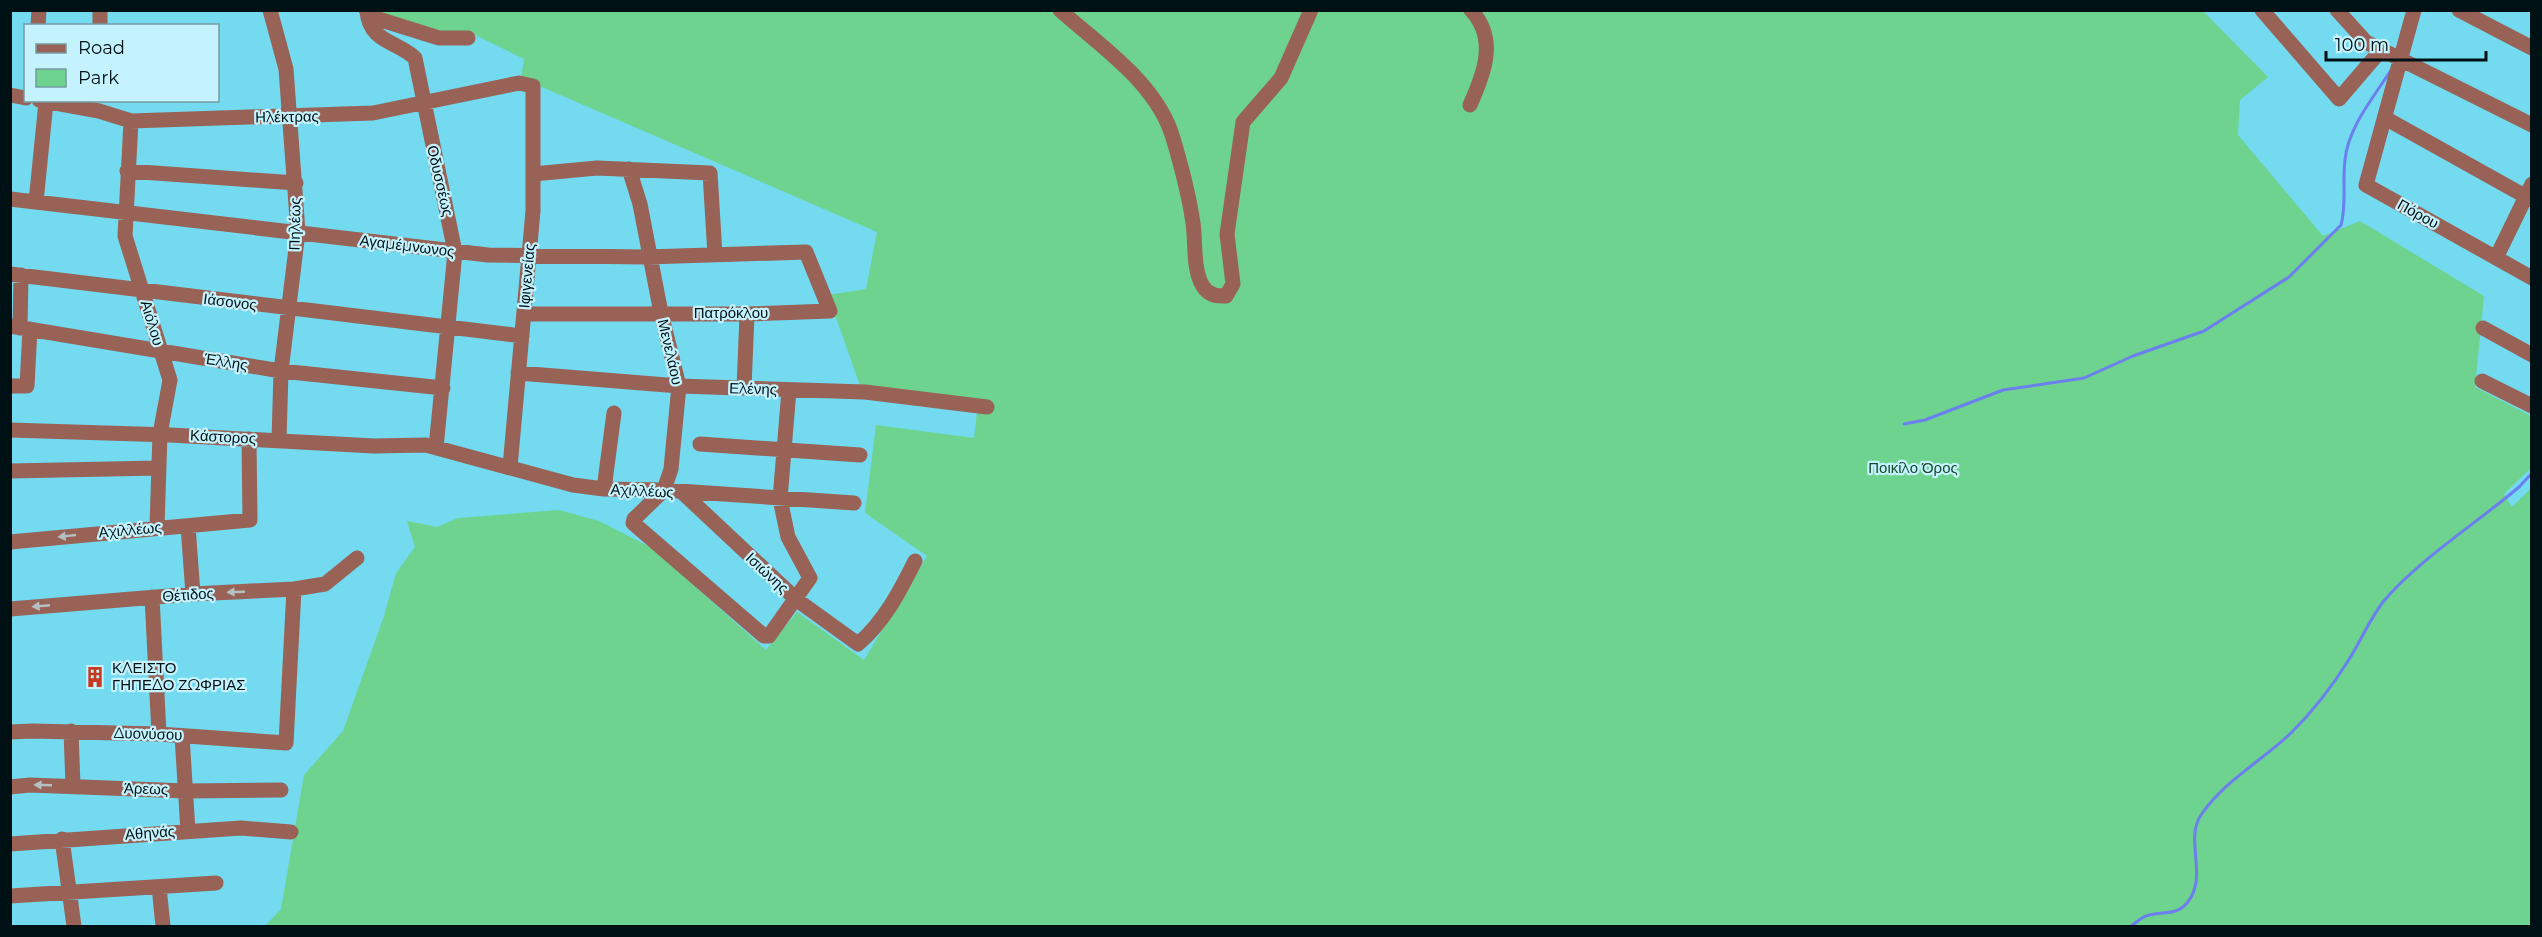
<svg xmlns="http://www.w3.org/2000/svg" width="2542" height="937" viewBox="0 0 2542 937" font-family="Montserrat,sans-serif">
<rect width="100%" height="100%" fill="#73daf0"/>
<path fill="#6ed38f" d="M371 11H2203L2268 77 2240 100 2238 135 2323 236 2360 221 2484 296 2475 387 2531 416V468L2504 494 2512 507 2531 488V926H265L281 909 304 775 343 731 384 616 396 573 415 547 407 521 437 527 458 518 559 510 599 521 652 548 766 650 797 612 864 660 927 556 865 513 876 425 974 438 977 412 863 394 828 295 866 289 877 232 521 78 524 59 467 31 442 35Z"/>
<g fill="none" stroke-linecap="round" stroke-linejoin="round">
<path stroke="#6b7fee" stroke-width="3" d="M1904 424 1925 420 2003 390 2084 378 2133 356 2204 331 2289 277 2341 225C2347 204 2342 182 2345 160 2348 127 2374 97 2391 70
M2131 926C2136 923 2140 918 2146 916 2162 910 2175 917 2187 903 2209 877 2184 840 2201 815 2225 780 2262 761 2292 732 2312 712 2333 685 2348 661 2361 641 2369 620 2383 602 2418 560 2477 523 2519 487L2532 473"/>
<path stroke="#996256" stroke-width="15" d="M270 10 286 69 298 232 281 371 279 440
M366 10 375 18 439 38H468
M1060 10C1101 47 1157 83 1173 138 1181 165 1189 195 1193 223 1196 241 1192 274 1205 289 1211 296 1218 296 1226 296L1233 284 1227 234 1243 122 1281 78 1311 10
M2262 10 2339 99 2381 50
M2337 10 2366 42 2532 125
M2414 10 2366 185 2532 278
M2459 10 2532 48
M367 11C369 42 397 41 415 58L455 252 436 448
M38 26 39 10
M100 26V10
M10 95 26 98
M39 100 99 111 131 121 373 113 519 83 533 86V211L510 467
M1470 105C1484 74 1498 39 1471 10
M2385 118 2532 200
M131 121 125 236 170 380 160 434 157 527
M629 169 640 204 661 313 679 386 671 469 664 490 634 519 633 523 764 636H769L810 578 788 537 780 499 789 390
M127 171 296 183
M533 174 597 168 710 173 715 255
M10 199 488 255 646 257 806 252 830 311 747 314H524
M36 202 46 102
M2496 258 2532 184
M10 274 522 336
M10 326 281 371 443 388
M20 328 21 275
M2483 328 2532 355
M518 373 679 386 865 392 987 407
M2482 381 2532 406
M10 386H27L30 329
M744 388 747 314
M10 430 170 435 374 446 426 445 573 485 604 489 664 490 854 503
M700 444 860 455
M10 471 159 468
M604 489 614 413
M683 493 797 600 858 644C884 622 900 591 915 561
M188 526 193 594
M10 542 250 520 249 439
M152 597 159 734
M10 609 193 594 294 589 325 584 357 558
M71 731 73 786
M10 732 32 731 159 734 286 743 294 589
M182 736 188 831
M10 787 30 785 186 791 281 790
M62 839 74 926
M10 844 241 828 291 832
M159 887 163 926
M10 896 216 883"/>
</g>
<defs><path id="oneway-solid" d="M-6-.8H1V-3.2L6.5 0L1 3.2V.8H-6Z" transform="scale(1.5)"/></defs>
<g fill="#b5c0c3">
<use href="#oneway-solid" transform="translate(67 536) rotate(174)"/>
<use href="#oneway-solid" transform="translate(236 592) rotate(178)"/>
<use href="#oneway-solid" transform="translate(41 606) rotate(175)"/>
<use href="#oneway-solid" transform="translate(43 785) rotate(-178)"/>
</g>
<defs>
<symbol id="building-bare" viewBox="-9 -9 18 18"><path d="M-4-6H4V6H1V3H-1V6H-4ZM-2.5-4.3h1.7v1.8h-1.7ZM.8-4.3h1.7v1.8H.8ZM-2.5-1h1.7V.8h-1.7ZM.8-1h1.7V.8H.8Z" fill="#c53a20" stroke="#c4f3fe" stroke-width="2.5" paint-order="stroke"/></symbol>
</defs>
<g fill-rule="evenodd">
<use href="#building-bare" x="80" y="662" width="30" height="30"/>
</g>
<g text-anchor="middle" stroke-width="4.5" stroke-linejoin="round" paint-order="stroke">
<g font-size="15" fill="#001115" stroke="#c4f3fe">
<text transform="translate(287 117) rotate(-1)" y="5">Ηλέκτρας</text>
<text transform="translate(440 181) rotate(77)" y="5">Οδυσσέως</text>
<text transform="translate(2418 214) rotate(29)" y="5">Πόρου</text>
<text transform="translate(295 224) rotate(-89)" y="5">Πηλέως</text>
<text transform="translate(407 246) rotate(7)" y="5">Αγαμέμνωνος</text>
<text transform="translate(527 276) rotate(-85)" y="5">Ιφιγενείας</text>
<text transform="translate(230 302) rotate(7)" y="5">Ιάσονος</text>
<text x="731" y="318">Πατρόκλου</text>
<text transform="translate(152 323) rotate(73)" y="5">Αιόλου</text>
<text transform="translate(670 352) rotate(77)" y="5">Μενελάου</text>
<text transform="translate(226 362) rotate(9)" y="5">Έλλης</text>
<text transform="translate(753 389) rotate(2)" y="5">Ελένης</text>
<text transform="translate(223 437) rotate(3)" y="5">Κάστορος</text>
<text transform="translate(642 491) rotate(3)" y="5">Αχιλλέως</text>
<text transform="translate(130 530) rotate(-5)" y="5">Αχιλλέως</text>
<text transform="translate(767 573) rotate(43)" y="5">Ισιώνης</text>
<text transform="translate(188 595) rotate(-4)" y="5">Θέτιδος</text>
<text transform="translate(148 734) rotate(2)" y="5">Δυονύσου</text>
<text transform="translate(146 789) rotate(2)" y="5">Άρεως</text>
<text transform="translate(150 833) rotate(-4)" y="5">Αθηνάς</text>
</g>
<g font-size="15" fill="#154929" stroke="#c4f3fe">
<text x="1913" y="473">Ποικίλο Όρος</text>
</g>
<g font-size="15" fill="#001115" stroke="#c4f3fe" text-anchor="start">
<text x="112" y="673">ΚΛΕΙΣΤΟ<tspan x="112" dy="17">ΓΗΠΕΔΟ ΖΩΦΡΙΑΣ</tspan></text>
</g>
</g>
<rect width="2542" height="937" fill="none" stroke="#001115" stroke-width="24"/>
<rect x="24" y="24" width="195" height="78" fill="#c4f3fe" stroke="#7699a1" stroke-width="1.5"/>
<rect x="36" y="44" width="30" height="9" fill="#996256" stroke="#7699a1" stroke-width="1.5"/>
<text x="78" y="54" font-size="18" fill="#001115">Road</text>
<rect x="36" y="69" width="30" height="18" fill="#6ed38f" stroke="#7699a1" stroke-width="1.5"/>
<text x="78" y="84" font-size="18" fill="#001115">Park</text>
<path d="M2326 51v9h160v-9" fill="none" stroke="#001115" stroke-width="3"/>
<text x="2335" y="51" font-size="18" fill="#001115" stroke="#c4f3fe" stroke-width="4.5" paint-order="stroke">100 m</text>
</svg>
